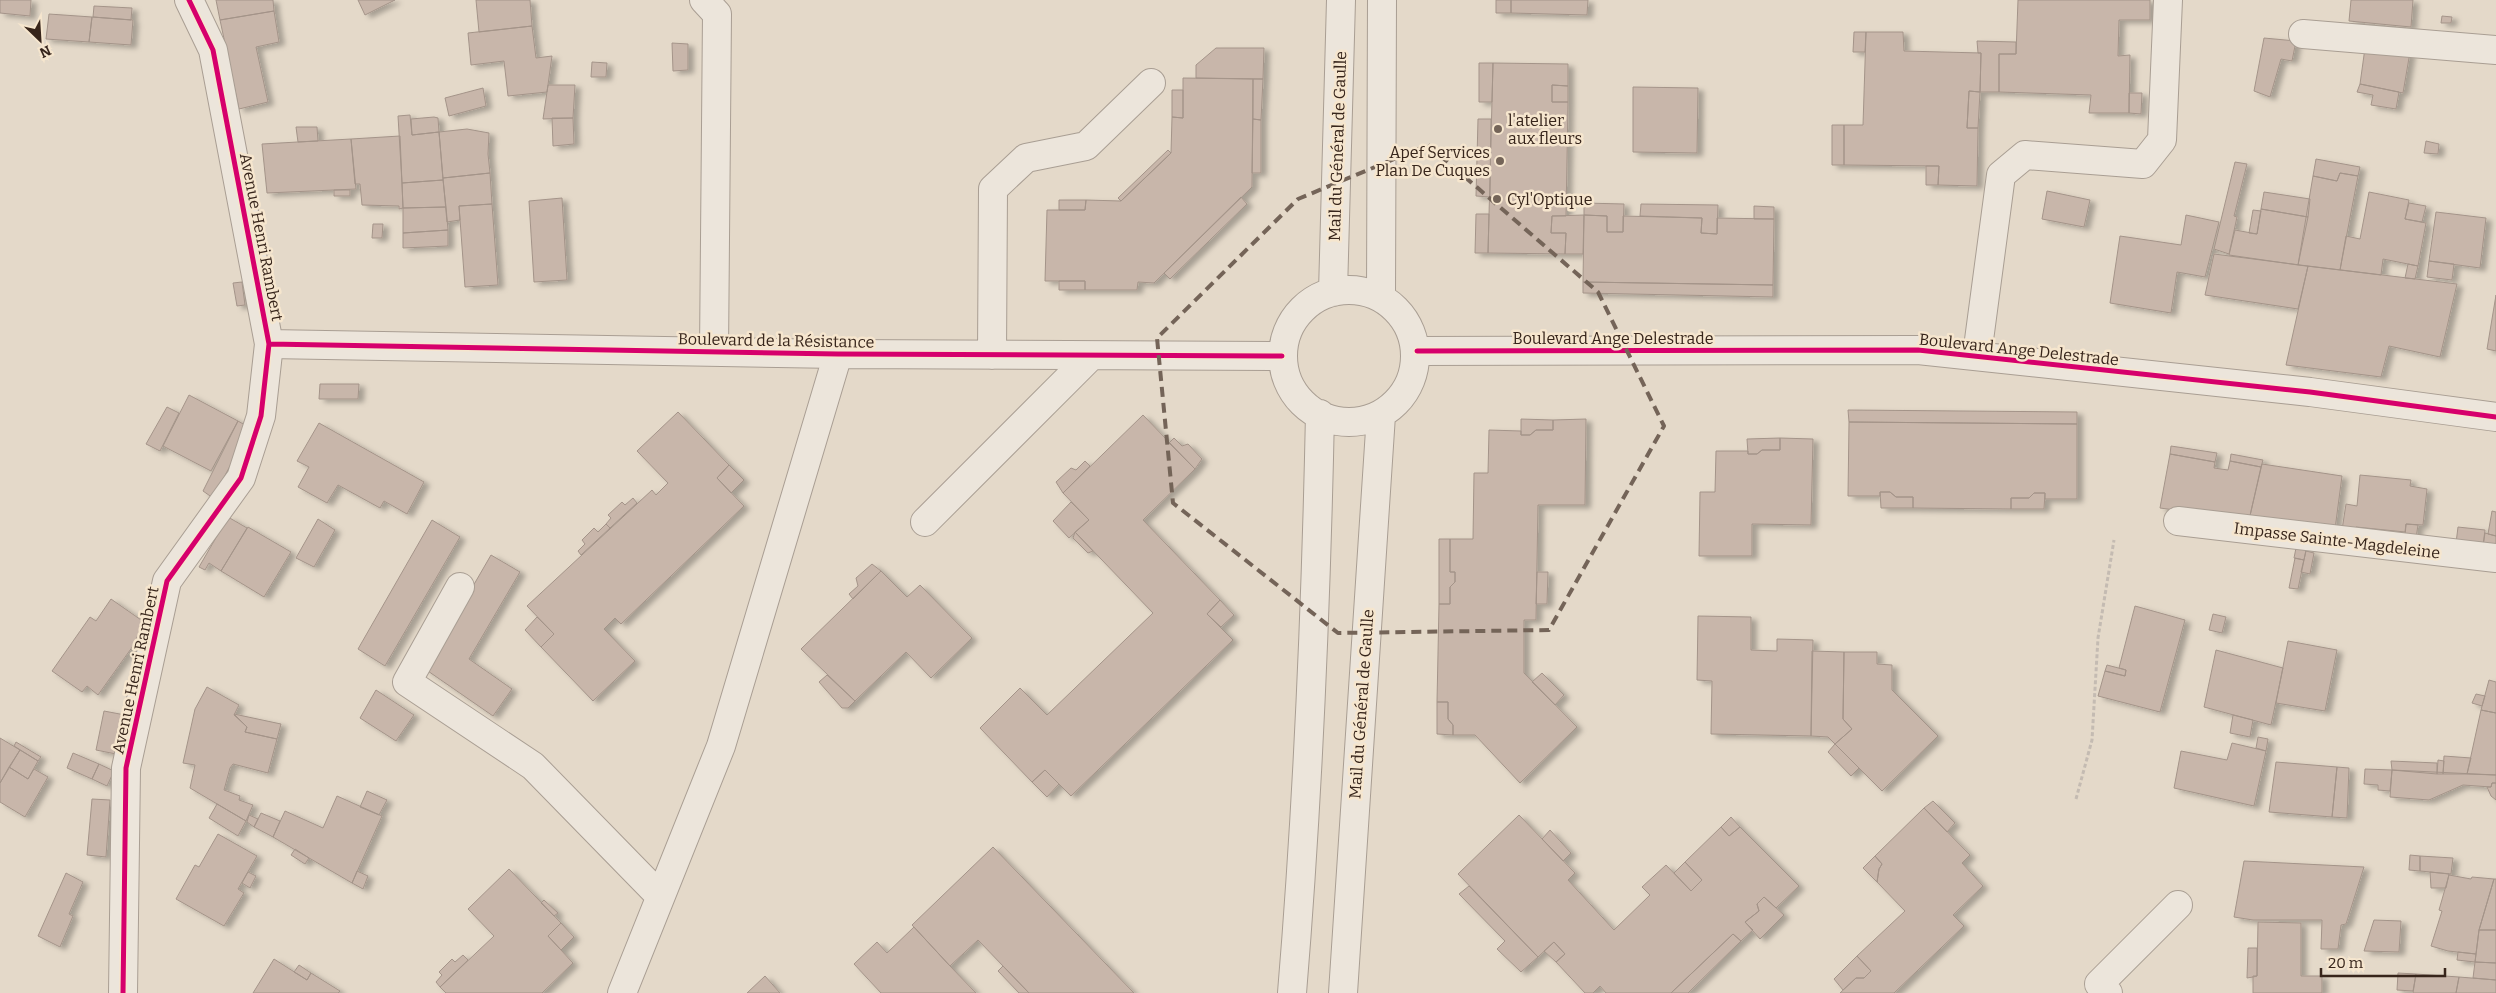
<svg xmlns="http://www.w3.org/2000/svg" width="2496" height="993" viewBox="0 0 2496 993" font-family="Bitter,serif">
<defs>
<filter id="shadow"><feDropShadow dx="5.5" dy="3" stdDeviation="2.5" flood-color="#0004"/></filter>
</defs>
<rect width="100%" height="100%" fill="#e4d9c9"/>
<path fill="#c8b6aa" stroke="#a49489" filter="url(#shadow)" d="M0 0H31L30 16 0 13Z
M216 0H273L274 11 220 20Z
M358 0H395L365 15Z
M476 0H530L532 26 479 32Z
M1496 0H1511V13H1496Z
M1511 0H1588L1587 15 1511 13Z
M2018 0H2150V20H2119L2118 56 2130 55 2129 113H2089L2091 95 1999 92V54H2016Z
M2351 0H2413L2411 27 2349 21Z
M94 6 132 8 131 20 93 17Z
M274 11 279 42 256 47 268 102 239 109 220 20Z
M49 14 92 17 89 42 46 39Z
M2442 16 2452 17 2451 23H2441Z
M92 17 133 20 131 45 89 42Z
M532 26 536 58 552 56 547 92 508 96 504 61 471 65 468 33Z
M1854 32H1866L1865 52H1853Z
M1866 32H1903L1904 51 1981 53 1980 92 1969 91 1967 128H1978L1977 186 1938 185 1939 166 1844 165V125H1863Z
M2264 38 2296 41 2292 61 2281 59 2270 97 2254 91Z
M1977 41 2016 42V54H1999V92H1980L1981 53H1978Z
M672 43 688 44V70L673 71Z
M1216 48H1264L1263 79 1196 78V65Z
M2365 48 2410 52 2403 93 2360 84Z
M592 62 607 63 606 77H591Z
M1479 63H1493L1492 102H1479Z
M1493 63 1568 64V86L1552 85V102H1568L1566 216H1552L1551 233H1566L1565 254 1488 253Z
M1183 78 1253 79 1252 187 1154 283 1138 282 1137 290H1085V281H1045L1047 210H1085L1086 200 1121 201 1171 153 1172 117 1183 118Z
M1253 79H1263L1261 120 1253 119Z
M2360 84 2399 92 2396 109 2371 105 2373 95 2357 92Z
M548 85H575L573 118 543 119Z
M1552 85 1568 86V102H1552Z
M1633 87 1698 88 1697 153 1633 152Z
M483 88 486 106 449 116 445 98Z
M1172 90H1183V118L1172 117Z
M1969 91 1980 92 1978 128H1967Z
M2129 93H2142L2141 114 2129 113Z
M410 115 412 135 439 132 443 180 402 183 398 116Z
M434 117 438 118 439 132 412 135 411 119Z
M552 118H573L574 144 553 146Z
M1253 119 1261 120V173H1252Z
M1478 119H1491L1490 197 1476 196Z
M1832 125H1844V165H1832Z
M296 127H317L318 141 298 142Z
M467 129 489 133 488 154 490 173 443 178 439 132Z
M400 136 403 208 399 209V206L362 205 360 184H355L351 139Z
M351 139 356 189 267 193 262 144Z
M2426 141 2439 144 2438 154 2424 153Z
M1168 150 1171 153 1121 201 1118 198Z
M2316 159 2360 167 2358 176 2340 173 2337 181 2313 176Z
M2235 162 2247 164 2234 216 2237 217 2229 254 2214 249Z
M1926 166H1939L1938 185H1926Z
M490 173 492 204 459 206 460 220 447 222 443 178Z
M2340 173 2358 176 2340 270 2298 265 2313 176 2337 181Z
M443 180 446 207 403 208 402 183Z
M334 190H350V196H334Z
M2047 191 2090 200 2084 227 2042 219Z
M2264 192 2310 199 2308 217 2261 209Z
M2369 192 2409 200 2405 219 2426 223 2418 266 2383 259 2381 275 2340 270 2346 236 2360 239Z
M1241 197 1247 204 1170 279 1164 273Z
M562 198 567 280 534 282 529 201Z
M1059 200H1086L1085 210H1059Z
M1584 203 1624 204 1623 232H1607V216L1584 215Z
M2409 203 2426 206 2422 222 2405 219Z
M492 204 498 285 465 287 459 206Z
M1641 204 1718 205 1717 234 1701 233 1702 218 1640 216Z
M1754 206 1774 207V219H1754Z
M446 207 448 230 403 233V208Z
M2261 209 2308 217 2298 265 2229 255 2235 230 2257 234Z
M2253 210 2261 211 2257 234 2249 233Z
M2436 212 2486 218 2480 268 2429 261Z
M1476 214H1489L1488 253H1475Z
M1584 215 1607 216V232H1623V216L1702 218 1701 233 1717 234V218L1774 219 1773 285 1583 282Z
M1584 215 1583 254H1565L1566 233H1551L1552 216Z
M2186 215 2219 222 2205 277 2177 272 2171 313 2110 303 2120 236 2181 245Z
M373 224H383L382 238H372Z
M448 230V246L403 248V233Z
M2214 254 2308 266 2298 309 2205 295Z
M2429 261 2454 264 2452 280 2427 277Z
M2408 264 2418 266 2415 279 2405 278Z
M2308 266 2457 284 2440 357 2389 346 2381 377 2286 365Z
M1059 281H1085V290H1059Z
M242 282 245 305 237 306 233 283Z
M1583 282 1773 285V297L1583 293Z
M2496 295V351L2487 349Z
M320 384H359L358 399H319Z
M189 395 238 421 211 471 163 446Z
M167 407 179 413 160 451 146 444Z
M1848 410 2077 412V424L1849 422Z
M678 412 729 465 717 478 744 506 621 624 615 618 604 629 635 661 593 701 541 647 554 634 527 606 652 490 656 495 668 483 637 451Z
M1143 415 1195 469 1143 520 1220 600 1207 614 1233 640 1071 796 1045 770 1032 782 980 728 1020 688 1047 715 1153 613 1075 532 1089 520 1063 493Z
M1521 419 1553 420V430H1536L1530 435H1521Z
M1586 419 1585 505H1538L1536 620H1524V673L1577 727 1520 783 1475 735H1453V725L1448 719V702H1437L1439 604H1450V587L1455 582V572H1450V539H1473L1474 473H1488L1489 430 1521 431V435H1530L1536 430H1553V420Z
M238 421 245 425 238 451 213 498 203 491Z
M1849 422 2077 424V499H2045V493H2034L2029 498H2011V509L1913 508V497H1896L1890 492H1880V496H1848Z
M319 423 424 482 407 514 384 501 380 508 338 485 327 503 298 487 309 467 297 461Z
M1174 438 1182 446 1188 444 1202 459 1195 469 1169 443Z
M1780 438 1813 439 1811 525 1752 524V556H1699L1700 492H1715L1716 451H1748V454H1757L1762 450H1780Z
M1780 438V450H1762L1757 454H1748L1747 439Z
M2171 446 2217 453 2215 462 2170 454Z
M2170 454 2215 462 2214 468 2228 470 2230 461 2261 467 2249 520 2160 508Z
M2231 454 2263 460 2261 467 2230 461Z
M1085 461 1090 466 1063 493 1056 482 1071 468 1076 470Z
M2262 464 2342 476 2335 529 2249 520Z
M729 465 744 480 731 493 717 478Z
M2360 475 2411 480 2410 486 2427 489 2423 525 2406 524 2405 532 2356 527V532L2342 530 2346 504 2357 506Z
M1880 492H1890L1896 497H1913V508H1881Z
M2034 493H2045L2044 509H2011V498H2029Z
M633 498 637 503 610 528 606 524 611 518 608 515 622 502 625 505Z
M1071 502 1089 520 1069 538 1053 521Z
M2492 511 2496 512V536L2488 534Z
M228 517 247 528 221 571 209 563 205 570 199 567Z
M318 519 335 530 314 567 296 558Z
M432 520 460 537 385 666 358 649Z
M606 524 610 528 581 555 578 551 585 544 582 540 594 528 598 532Z
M2406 524 2418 525 2416 538 2405 537Z
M248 527 291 552 264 597 221 571Z
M2458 527 2485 530 2483 546 2456 543Z
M1075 532 1093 551 1088 553 1073 538Z
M2485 533 2496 536V548L2483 546Z
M1439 539H1450V572H1455V582L1450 587V604H1439Z
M2297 543 2307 545 2304 560 2294 558Z
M2306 551 2314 553 2310 574 2301 572Z
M491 555 520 572 469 659 512 689 493 716 425 669Z
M2295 558 2304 560 2298 589 2289 588Z
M872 564 881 571 853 599 849 594 858 586 856 578Z
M881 571 907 597 920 585 972 638 931 678 906 652 855 701 801 649Z
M1537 572H1548L1547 604H1536Z
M111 599 144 622 133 646 98 695 87 686 82 692 52 671 90 617 96 621Z
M1220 600 1234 615 1221 627 1207 614Z
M2135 606 2185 620 2160 712 2098 696 2105 671 2125 676 2126 670 2119 668Z
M2213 614 2226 617 2222 633 2209 630Z
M1698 616 1751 617V650L1777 651V639L1813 640 1811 736 1711 734 1712 681 1697 680Z
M537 617 554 634 541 647 525 630Z
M2288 641 2337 650 2325 711 2276 703Z
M2216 650 2283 668 2271 725 2204 707Z
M1812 651 1844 652 1843 719 1852 729 1835 744 1828 737 1811 736Z
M1844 652H1877V664L1892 665V690L1938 736 1882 791 1835 744 1852 729 1843 719Z
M2107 665 2126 670 2125 676 2105 671Z
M1542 673 1564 695 1555 705 1532 682Z
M827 675 855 701 848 708H842L819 682Z
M2489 680 2496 682V713L2481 710Z
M207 687 239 705 234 715 247 727 245 732 277 739 268 773 233 764 230 768 224 790 240 796 239 800 253 805 246 821 190 788 195 765 183 763 195 709Z
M376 690 414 715 396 741 360 718Z
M2476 694 2485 696 2482 706 2472 703Z
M1437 702H1448V719L1453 725V735L1437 734Z
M2481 710 2496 713V775L2467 774Z
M104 711 125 715 116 754 96 750Z
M234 714 281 724 277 739 245 732 247 727Z
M2233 715 2253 720 2250 737 2230 733Z
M2258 737 2268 739 2266 751 2256 748Z
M0 738 20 750 0 783Z
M16 742 41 757 38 761 14 746Z
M2232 743 2266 751 2254 806 2174 788 2181 751 2227 760Z
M1835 744 1859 768 1851 776 1828 752Z
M20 750 38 761 28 779 9 767Z
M73 753 99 764 92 779 67 768Z
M2444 756 2471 758 2467 774H2443Z
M2438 760 2444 761 2443 774H2437Z
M2391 761 2437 763V774L2392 770Z
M2276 762 2337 767 2332 817 2269 812Z
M99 764 114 771 107 786 92 779Z
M9 767 28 779 34 769 48 777 25 817 0 802V783Z
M2337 767 2349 768 2347 818 2332 817Z
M2365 769 2392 770 2390 791 2378 790V785L2364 784Z
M1045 770 1059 784 1047 797 1032 782Z
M2392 770 2496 775V783H2492L2491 787 2463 785 2429 800 2390 797Z
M2492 783H2496V800L2491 796 2487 787H2491Z
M367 791 387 800 379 815 360 807Z
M337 796 382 816 352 883 273 837 285 811 323 828Z
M92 799 110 800 106 857 87 855Z
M1933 801 1955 823 1947 832 1924 808Z
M217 804 246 821 238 836 209 818Z
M1924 808 1970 855 1962 863 1983 886 1953 915 1964 926 1894 993H1840L1856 978H1864L1871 971 1857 956 1905 911 1877 882 1879 869 1882 864 1875 856Z
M261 813 280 821 273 837 254 827Z
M249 815 258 819 254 827 247 822Z
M1519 815 1575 873 1568 880 1614 930 1650 895 1642 887 1666 865 1691 891 1702 880 1685 862 1721 827 1729 836 1740 827 1799 886 1776 908 1764 897 1757 904 1759 911 1745 922 1753 930 1741 941 1733 934 1671 993H1606L1600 986 1593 993H1585L1556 962 1565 954 1554 942 1538 957 1458 874Z
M1731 817 1740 827 1729 836 1721 827Z
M1550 830 1571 853 1563 861 1542 839Z
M218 834 257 856 238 889 244 893 224 926 176 899 195 865 199 867Z
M993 847 1134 993H1029L978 940 950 966 912 925Z
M295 849 309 858 305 864 291 855Z
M2410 855 2420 856V871L2409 870Z
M1875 856 1882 864 1879 869 1877 882 1863 868Z
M2420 856 2453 858 2451 874 2420 871Z
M2244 861 2364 867 2346 924 2341 925 2338 949H2321L2322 920H2253L2234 917Z
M1685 862 1702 880 1691 891 1674 873Z
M509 869 561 923 548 936 573 963 542 993H446L440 987 494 936 468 909Z
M357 871 368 876 363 889 352 883Z
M248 872 256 876 250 888 242 883Z
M2430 872 2449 874 2446 888H2431Z
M66 873 83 882 69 914 73 916 60 947 38 936Z
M2449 875 2471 879 2472 877 2494 879 2479 930 2476 954 2448 951 2431 946 2442 911 2439 910Z
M2494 879H2496V930H2479Z
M1469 886 1538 957 1521 972 1497 949 1505 941 1459 894Z
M1764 897 1784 915 1760 939 1745 922 1759 911 1757 904Z
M544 900 558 913 554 916 541 903Z
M2374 920 2401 921 2399 952 2364 951Z
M2258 922 2301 923V976H2322V993H2253V976H2257Z
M561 923 574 937 561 950 548 936Z
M914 927 950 966 976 993H881L854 964 877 942 887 953Z
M2479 930H2496V963L2475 962Z
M1733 934 1741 941 1688 993H1671Z
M1554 942 1565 954 1556 962 1544 951Z
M2248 948H2257V976L2253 977 2247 978Z
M2458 952 2476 954 2475 962 2457 960Z
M463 955 468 960 440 987 436 982 442 975 439 972 452 959 455 962Z
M1857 956 1871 971 1864 978H1856L1843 990 1834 979Z
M274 959 307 980 311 973 340 991 338 993H253Z
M2475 962 2496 963V980L2473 978Z
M299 965 311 973 307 980 294 972Z
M1003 966 1029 993H1019L998 971Z
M2398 973 2416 974 2413 991 2397 990Z
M2416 974 2459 977 2456 993H2413Z
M765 976 780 993H747Z
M2459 977 2496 980V993H2456Z"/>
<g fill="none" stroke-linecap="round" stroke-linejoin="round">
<defs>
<path id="minor" d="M704 0 717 14 714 352
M2303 34 2496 50
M1283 356a66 66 0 1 1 132 0a66 66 0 1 1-132 0Z
M1333 292 1341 0
M1381 297 1382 0
M269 344 838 354 1282 356
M1417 351 1918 350 2310 392 2496 417
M992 355 993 189 1026 158 1086 146 1151 83
M1977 355 2001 175 2025 155 2143 164 2162 140 2168 0
M2178 521 2496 558
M925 522 1091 356
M460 587 407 682 533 766 660 896
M123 993 126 768 167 581 241 478 261 416 269 344 213 50 189 0
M622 993 721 746 838 354
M1292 993C1308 801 1316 607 1320 414
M1343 993 1381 415
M2108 993 2099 984 2178 905"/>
</defs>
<use href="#minor" stroke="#a99e93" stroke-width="30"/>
<path stroke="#c4bbb2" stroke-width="3" stroke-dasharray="4 2.5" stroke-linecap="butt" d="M2076 799 2092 740 2098 638 2114 540"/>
<use href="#minor" stroke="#ece5db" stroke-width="28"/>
<defs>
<path id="cycleway" d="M269 344 838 354 1282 356
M1417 351 1918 350 2310 392 2496 417
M123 993 126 768 167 581 241 478 261 416 269 344 213 50 189 0"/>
</defs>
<use href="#cycleway" stroke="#f6e6ce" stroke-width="8"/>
<use href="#cycleway" stroke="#d6006c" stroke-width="5"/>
</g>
<path fill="none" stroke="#746458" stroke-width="4" stroke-dasharray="10 6" stroke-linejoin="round" d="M1428 145 1598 292 1664 426 1549 630 1338 633 1173 503 1157 338 1298 199Z"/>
<g fill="#746458" stroke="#f6e6ce" stroke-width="2">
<circle cx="1498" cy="129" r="5"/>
<circle cx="1500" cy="161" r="5"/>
<circle cx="1497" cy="199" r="5"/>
</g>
<g text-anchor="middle" stroke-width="5" stroke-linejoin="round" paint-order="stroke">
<g font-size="16" fill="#37251b" stroke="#f6e6ce" text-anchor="start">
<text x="1508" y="126">l'atelier<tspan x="1508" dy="18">aux fleurs</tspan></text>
<text x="1490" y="158" text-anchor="end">Apef Services<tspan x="1490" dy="18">Plan De Cuques</tspan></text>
<text x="1507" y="205">Cyl'Optique</text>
</g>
<g font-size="16" fill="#37251b" stroke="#f6e6ce">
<text transform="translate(1337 146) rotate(-88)" y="6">Mail du Général de Gaulle</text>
<text transform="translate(262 237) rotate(79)" y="6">Avenue Henri Rambert</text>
<text x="1613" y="344">Boulevard Ange Delestrade</text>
<text transform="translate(776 340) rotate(1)" y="6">Boulevard de la Résistance</text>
<text transform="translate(2019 349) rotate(6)" y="6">Boulevard Ange Delestrade</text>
<text transform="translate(2337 540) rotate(7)" y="6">Impasse Sainte-Magdeleine</text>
<text transform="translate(135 670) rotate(-78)" y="6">Avenue Henri Rambert</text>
<text transform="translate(1361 704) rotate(-86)" y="6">Mail du Général de Gaulle</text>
</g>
</g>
<g transform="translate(40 40) rotate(155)" stroke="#f6e6ce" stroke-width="4" paint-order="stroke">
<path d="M0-4L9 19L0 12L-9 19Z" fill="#37251b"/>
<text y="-8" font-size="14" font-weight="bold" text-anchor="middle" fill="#37251b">N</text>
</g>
<path d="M2321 968v8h124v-8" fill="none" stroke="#37251b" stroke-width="2.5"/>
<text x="2328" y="968" font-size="15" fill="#37251b" stroke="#f6e6ce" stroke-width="4" paint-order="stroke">20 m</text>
</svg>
